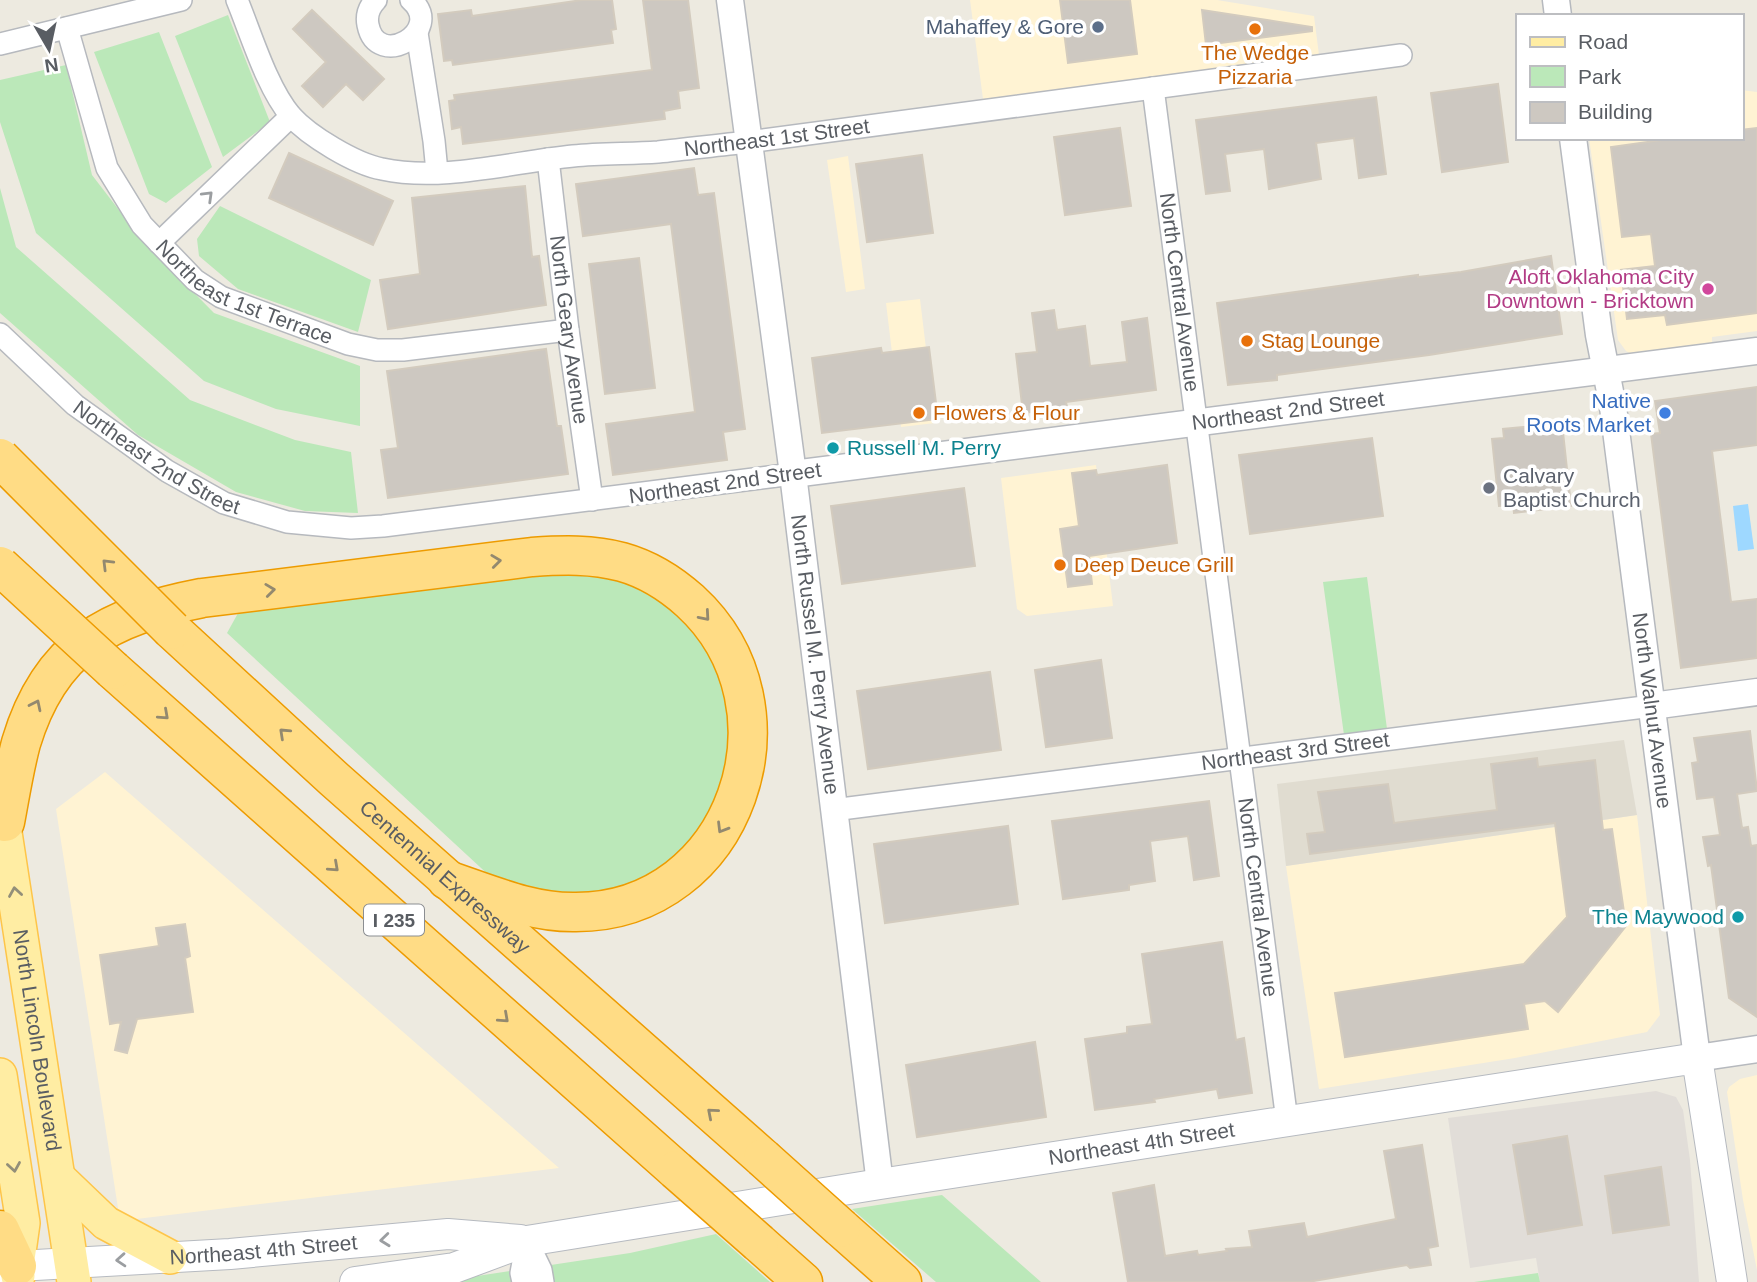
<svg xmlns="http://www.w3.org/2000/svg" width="1757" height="1282" viewBox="0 0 1757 1282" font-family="Helvetica,sans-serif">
<rect width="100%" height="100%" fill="#edeae0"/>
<path fill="#fff3d3" d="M970 0H1217L1314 16 1319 55 983 99Z
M1741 90 1757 92V331L1712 337V345L1633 355 1626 351 1618 340 1589 138H1741Z
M848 156 865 289 846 292 827 160Z
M920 299 935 423 901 427 886 303Z
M1096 465 1113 606 1027 616 1017 609 1001 478Z
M105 772 559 1168 120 1221 56 809Z
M1637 815 1660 1015 1647 1032 1515 1058 1319 1089 1286 866Z
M1757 1075V1270L1743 1200 1727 1092 1729 1087 1740 1079Z"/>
<path fill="#e1ddd8" d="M1656 1091 1676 1097 1683 1110 1690 1160 1699 1282H1540L1536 1258 1470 1268 1448 1118Z"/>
<path fill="#e0dcd0" d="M1624 740 1637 815 1286 866 1277 784Z"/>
<path fill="#bbe8b9" d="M228 15 270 122 223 157 175 36Z
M159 32 212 167 166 203 149 194 94 52Z
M66 65 92 175 142 240 214 313 360 366V426L276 409 204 381 36 233 0 122V80Z
M0 188 16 247 190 400 295 440 351 452 358 513 305 511 236 492 138 435 0 313Z
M220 206 371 280 358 332 238 289 199 256 197 239Z
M536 568 610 569 691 615 735 700 718 814 655 879 584 900 494 880 227 633 242 606Z
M1367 577 1387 729 1344 735 1323 582Z
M942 1195 1041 1282H936L852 1209Z
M716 1234 770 1282H438L630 1253Z
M1538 1273 1540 1282H1474Z"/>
<path fill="#9ed8ff" d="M1748 504 1754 549 1738 551 1733 506Z"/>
<path fill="#cdc8c1" stroke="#d3cbbe" stroke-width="2" d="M582 0H612L616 29 611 30 613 43 453 65 452 60 444 61 438 14 471 10 472 16Z
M643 0H688L699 88 678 91 680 108 664 111 665 119 463 144 461 127 452 129 449 101 455 100 454 95 652 70Z
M1060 0H1130L1137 54 1068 63Z
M312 10 384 79 363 100 346 84 323 107 302 86 326 62 293 29Z
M1202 10 1312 27V31L1206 45Z
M1498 84 1508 162 1442 172 1431 93Z
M1376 97 1386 174 1359 178 1354 138 1316 143 1321 179 1269 189 1264 149 1225 154 1230 191 1206 194 1196 120Z
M1120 128 1131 206 1065 215 1054 137Z
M1757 128V313L1667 325 1665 315 1627 319 1621 270 1655 266 1651 234 1622 237 1611 147 1676 138H1741V130Z
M289 153 393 201 373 245 269 198Z
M922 155 933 233 867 242 856 164Z
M694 168 698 195 714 193 745 429 723 432 727 460 613 475 606 424 695 412 671 224 583 236 576 184Z
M525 186 532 257 539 256 546 305 388 329 380 280 420 274 412 198Z
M1551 256 1562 334 1429 355 1277 375V380L1228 385 1217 303 1418 275V277L1461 272Z
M639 258 655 388 605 394 589 264Z
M1054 310 1057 330 1085 326 1090 366 1127 362 1122 322 1147 318 1156 390 1066 402 1067 407 1023 413 1016 354 1037 352 1032 313Z
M929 347 938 419 822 433 812 358 881 348 882 353Z
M546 349 557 426H561L568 474 388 498 381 450 398 448 387 371Z
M1757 387V445L1712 451 1731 602 1757 599V658L1681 668 1651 434 1660 433 1655 401Z
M1562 423 1571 506 1514 513 1513 505 1499 506 1492 439 1504 438 1503 429Z
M1372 438 1383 516 1250 534 1239 455Z
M1167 465 1177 543 1089 556 1092 584 1068 587 1060 529 1079 526 1072 473 1096 470 1097 475Z
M964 488 975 566 842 584 831 506Z
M1101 660 1112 738 1046 747 1035 670Z
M990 672 1001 750 868 769 857 691Z
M1750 731 1757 791 1737 794 1742 828 1748 827 1751 846 1757 845V1017L1729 998 1711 865 1708 866 1703 837 1720 835 1714 797 1697 799 1692 763 1698 762 1694 738Z
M1537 758 1538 767 1595 760 1603 830 1612 829 1626 926 1558 1012 1545 1001 1524 1004 1528 1029 1345 1057 1335 993 1524 964 1567 917 1555 823 1310 854 1307 834 1325 832 1318 792 1388 784 1394 823 1497 810 1491 764Z
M1209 801 1219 876 1194 880 1188 836 1150 841 1155 881 1129 885V890L1063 899 1052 821Z
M1008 826 1018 904 885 923 874 844Z
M185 924 190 956 185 958 193 1012 137 1019 127 1053 115 1050 121 1022 110 1024 100 955 159 946 156 928Z
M1222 942 1236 1040 1244 1038 1252 1093 1219 1098 1217 1089 1154 1099 1155 1102 1095 1110 1085 1039 1127 1033V1027L1152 1024 1142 954Z
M1035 1042 1046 1117 917 1137 906 1065Z
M1567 1136 1582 1225 1528 1234 1513 1145Z
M1422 1145 1438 1246 1428 1248 1431 1265 1410 1268 1407 1265 1308 1282H1128L1113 1193 1154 1185 1165 1256 1197 1251 1198 1255 1227 1251 1226 1249 1252 1247 1249 1231 1304 1223 1307 1237 1396 1219 1384 1151Z
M1661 1167 1669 1225 1613 1233 1605 1176Z"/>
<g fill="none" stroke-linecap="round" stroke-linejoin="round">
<defs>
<g id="minor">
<path id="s1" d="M237 0C251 34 267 88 291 116 309 136 355 164 382 169 442 182 512 162 573 156 601 153 630 154 658 152 688 149 718 145 748 142L1401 55"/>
<path d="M376 0C369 7 366 15 368 25 377 71 446 31 411 0"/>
<path id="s2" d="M67 28 107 168 142 225 195 280 221 297 348 344 377 350H403L568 330"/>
<path d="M417 33 434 141 437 172"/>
<path d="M0 44 181 0"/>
<path id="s3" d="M1153 88 1287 1121"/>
<path id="s4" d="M548 159 568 330 592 500"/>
<path d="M159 243 291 116"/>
<path id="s5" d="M0 334 75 405 167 471 224 503 287 522 351 528 383 526 793 474"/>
<path id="s6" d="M833 810 1652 706"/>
<path d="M527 1241 541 1270 543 1282"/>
<path d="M523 1282 521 1273 527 1241"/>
</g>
<g id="tertiary">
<path id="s7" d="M730 0 793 474 880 1184"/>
<path d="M1556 0 1558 16"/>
<path id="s8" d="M1573 138 1599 335 1613 407 1697 1058 1757 1049"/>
<path id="s9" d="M793 474 1757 351"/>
<path d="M1652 706 1757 692"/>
</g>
<g id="secondary">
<path id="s10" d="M0 1267 230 1254 448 1234 520 1240"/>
<path id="s11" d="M355 1282 454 1268 527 1241 880 1184 1697 1058 1732 1282"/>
</g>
<g id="primary">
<path id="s12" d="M0 800 74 1282"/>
<path d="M0 1075 23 1223 17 1266 18 1276"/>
<path d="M59 1178 106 1223 170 1257"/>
</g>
<g id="motorway">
<path id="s13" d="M172 630 334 779 763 1158"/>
<path d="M113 670 676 1170"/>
<path d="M5 822C10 796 14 769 21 743 50 646 109 616 202 598L532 557C563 555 592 554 622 562 647 569 671 584 690 601 806 707 736 912 576 912 531 913 489 894 447 880"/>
<path d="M841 1228 902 1282"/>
<path d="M0 1230 17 1266"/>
<path d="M759 1243 803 1282"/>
</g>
</defs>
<use href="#minor" stroke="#b6b9be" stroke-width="24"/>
<use href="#tertiary" stroke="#b6b9be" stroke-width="29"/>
<use href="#secondary" stroke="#b6bac0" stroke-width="32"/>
<use href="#primary" stroke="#fec549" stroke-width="36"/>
<use href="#motorway" stroke="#ed9b00" stroke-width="41"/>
<use href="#minor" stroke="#fff" stroke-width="21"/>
<use href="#tertiary" stroke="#fff" stroke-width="26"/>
<use href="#secondary" stroke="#fff" stroke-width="30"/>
<use href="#primary" stroke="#ffeda3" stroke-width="33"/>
<use href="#motorway" stroke="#ffdc85" stroke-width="38"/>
<defs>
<path id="motorway-bridge" d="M0 458 172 630
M0 566 113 670
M763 1158 841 1228
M676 1170 759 1243"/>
</defs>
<use href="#motorway-bridge" stroke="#ed9b00" stroke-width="41" stroke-linecap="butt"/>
<use href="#motorway-bridge" stroke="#ffdc85" stroke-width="38"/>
</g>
<defs><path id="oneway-chevron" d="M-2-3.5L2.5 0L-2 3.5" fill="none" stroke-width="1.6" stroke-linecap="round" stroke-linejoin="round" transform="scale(1.75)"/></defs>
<g stroke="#9b9ea1">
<use href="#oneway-chevron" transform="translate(208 196) rotate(-44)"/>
<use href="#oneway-chevron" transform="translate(385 1240) rotate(174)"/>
<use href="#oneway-chevron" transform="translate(121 1260) rotate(176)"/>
</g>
<g stroke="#93896f">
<use href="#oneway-chevron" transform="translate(496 561) rotate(-7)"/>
<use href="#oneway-chevron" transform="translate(107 564) rotate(-135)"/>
<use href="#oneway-chevron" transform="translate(270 590) rotate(-7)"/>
<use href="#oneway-chevron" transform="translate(705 616) rotate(49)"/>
<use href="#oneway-chevron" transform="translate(36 705) rotate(-64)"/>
<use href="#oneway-chevron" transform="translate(164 715) rotate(42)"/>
<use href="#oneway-chevron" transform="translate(284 733) rotate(-137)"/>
<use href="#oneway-chevron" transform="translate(722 828) rotate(121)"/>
<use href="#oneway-chevron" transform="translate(334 867) rotate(42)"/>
<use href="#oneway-chevron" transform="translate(504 1018) rotate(42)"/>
<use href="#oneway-chevron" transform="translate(712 1113) rotate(-139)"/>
</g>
<g stroke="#938f79">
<use href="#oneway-chevron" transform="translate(15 892) rotate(-99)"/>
<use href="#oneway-chevron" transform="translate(14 1167) rotate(81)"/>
</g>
<circle fill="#5c6f8a" stroke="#fff" stroke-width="2.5" cx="1098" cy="27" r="7"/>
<g fill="#e8710a" stroke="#fff" stroke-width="2.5">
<circle cx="1255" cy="29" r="7"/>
<circle cx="1247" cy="341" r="7"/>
<circle cx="919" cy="413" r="7"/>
<circle cx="1060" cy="565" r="7"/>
</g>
<circle fill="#d1479c" stroke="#fff" stroke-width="2.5" cx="1708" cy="289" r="7"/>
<circle fill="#3f7fe0" stroke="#fff" stroke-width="2.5" cx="1665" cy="413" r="7"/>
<g fill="#0f9aa8" stroke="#fff" stroke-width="2.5">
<circle cx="833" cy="448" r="7"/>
<circle cx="1738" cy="917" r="7"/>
</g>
<circle fill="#6b7280" stroke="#fff" stroke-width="2.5" cx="1489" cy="488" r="7"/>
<g text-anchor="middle" stroke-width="7" stroke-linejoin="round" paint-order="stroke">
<rect fill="#fff" stroke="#8b8e92" stroke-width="2" x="364" y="904.5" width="60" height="31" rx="5"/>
<g font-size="19" font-weight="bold" fill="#595d63">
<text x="394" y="927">I 235</text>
</g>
<g font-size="21" fill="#4e5e75" stroke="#fff" text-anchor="end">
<text x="1084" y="34">Mahaffey &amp; Gore</text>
</g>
<g font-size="21" fill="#c56008" stroke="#fff" text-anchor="start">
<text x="1255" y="60" text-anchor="middle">The Wedge<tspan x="1255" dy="24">Pizzaria</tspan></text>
<text x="1261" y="348">Stag Lounge</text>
<text x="933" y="420">Flowers &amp; Flour</text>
<text x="1074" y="572">Deep Deuce Grill</text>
</g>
<g font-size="21" fill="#595d63" stroke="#fff">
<text dy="7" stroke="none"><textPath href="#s1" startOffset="632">Northeast 1st Street</textPath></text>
<text dy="7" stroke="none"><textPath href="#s2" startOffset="338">Northeast 1st Terrace</textPath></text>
<text dy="7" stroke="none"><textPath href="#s3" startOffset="206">North Central Avenue</textPath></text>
<text dy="7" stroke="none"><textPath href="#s4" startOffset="172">North Geary Avenue</textPath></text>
<text dy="7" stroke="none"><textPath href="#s9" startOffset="499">Northeast 2nd Street</textPath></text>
<text dy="7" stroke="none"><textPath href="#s5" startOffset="201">Northeast 2nd Street</textPath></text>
<text transform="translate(725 483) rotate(-8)" y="7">Northeast 2nd Street</text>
<text dy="7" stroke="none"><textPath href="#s7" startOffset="660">North Russel M. Perry Avenue</textPath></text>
<text dy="7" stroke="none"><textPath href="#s8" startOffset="578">North Walnut Avenue</textPath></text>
<text dy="7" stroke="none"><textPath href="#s6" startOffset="466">Northeast 3rd Street</textPath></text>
<text dy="7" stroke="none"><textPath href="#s13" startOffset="368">Centennial Expressway</textPath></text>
<text dy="7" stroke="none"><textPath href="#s3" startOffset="816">North Central Avenue</textPath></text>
<text dy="7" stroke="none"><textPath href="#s12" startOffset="243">North Lincoln Boulevard</textPath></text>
<text dy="7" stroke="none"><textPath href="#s11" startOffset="800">Northeast 4th Street</textPath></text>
<text dy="7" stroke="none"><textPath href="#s10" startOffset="264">Northeast 4th Street</textPath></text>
</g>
<g font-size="21" fill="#b23c85" stroke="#fff" text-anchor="end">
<text x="1694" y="284">Aloft Oklahoma City<tspan x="1694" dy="24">Downtown - Bricktown</tspan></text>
</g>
<g font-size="21" fill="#366cbe" stroke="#fff" text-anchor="end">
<text x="1651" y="408">Native<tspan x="1651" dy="24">Roots Market</tspan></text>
</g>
<g font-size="21" fill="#0d838f" stroke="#fff" text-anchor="start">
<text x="847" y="455">Russell M. Perry</text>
<text x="1724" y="924" text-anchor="end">The Maywood</text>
</g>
<g font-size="21" fill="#5b616d" stroke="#fff" text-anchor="start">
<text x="1503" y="483">Calvary<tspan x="1503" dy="24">Baptist Church</tspan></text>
</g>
</g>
<rect x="1516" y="14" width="228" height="126" fill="#ffffff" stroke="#bdbec1" stroke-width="2"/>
<rect x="1530" y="37" width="35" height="10" fill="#ffeda3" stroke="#bdbec1" stroke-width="2"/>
<text x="1578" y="49" font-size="21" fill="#595d63">Road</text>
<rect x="1530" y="66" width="35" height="21" fill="#bbe8b9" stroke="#bdbec1" stroke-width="2"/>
<text x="1578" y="84" font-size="21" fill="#595d63">Park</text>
<rect x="1530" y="102" width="35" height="21" fill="#cdc8c1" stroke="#bdbec1" stroke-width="2"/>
<text x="1578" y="119" font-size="21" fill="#595d63">Building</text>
<g transform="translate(49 49) rotate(171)" stroke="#ffffff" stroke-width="5" paint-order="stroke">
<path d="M0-5L12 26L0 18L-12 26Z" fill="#595d63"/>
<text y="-10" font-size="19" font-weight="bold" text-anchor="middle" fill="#595d63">N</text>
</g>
</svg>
